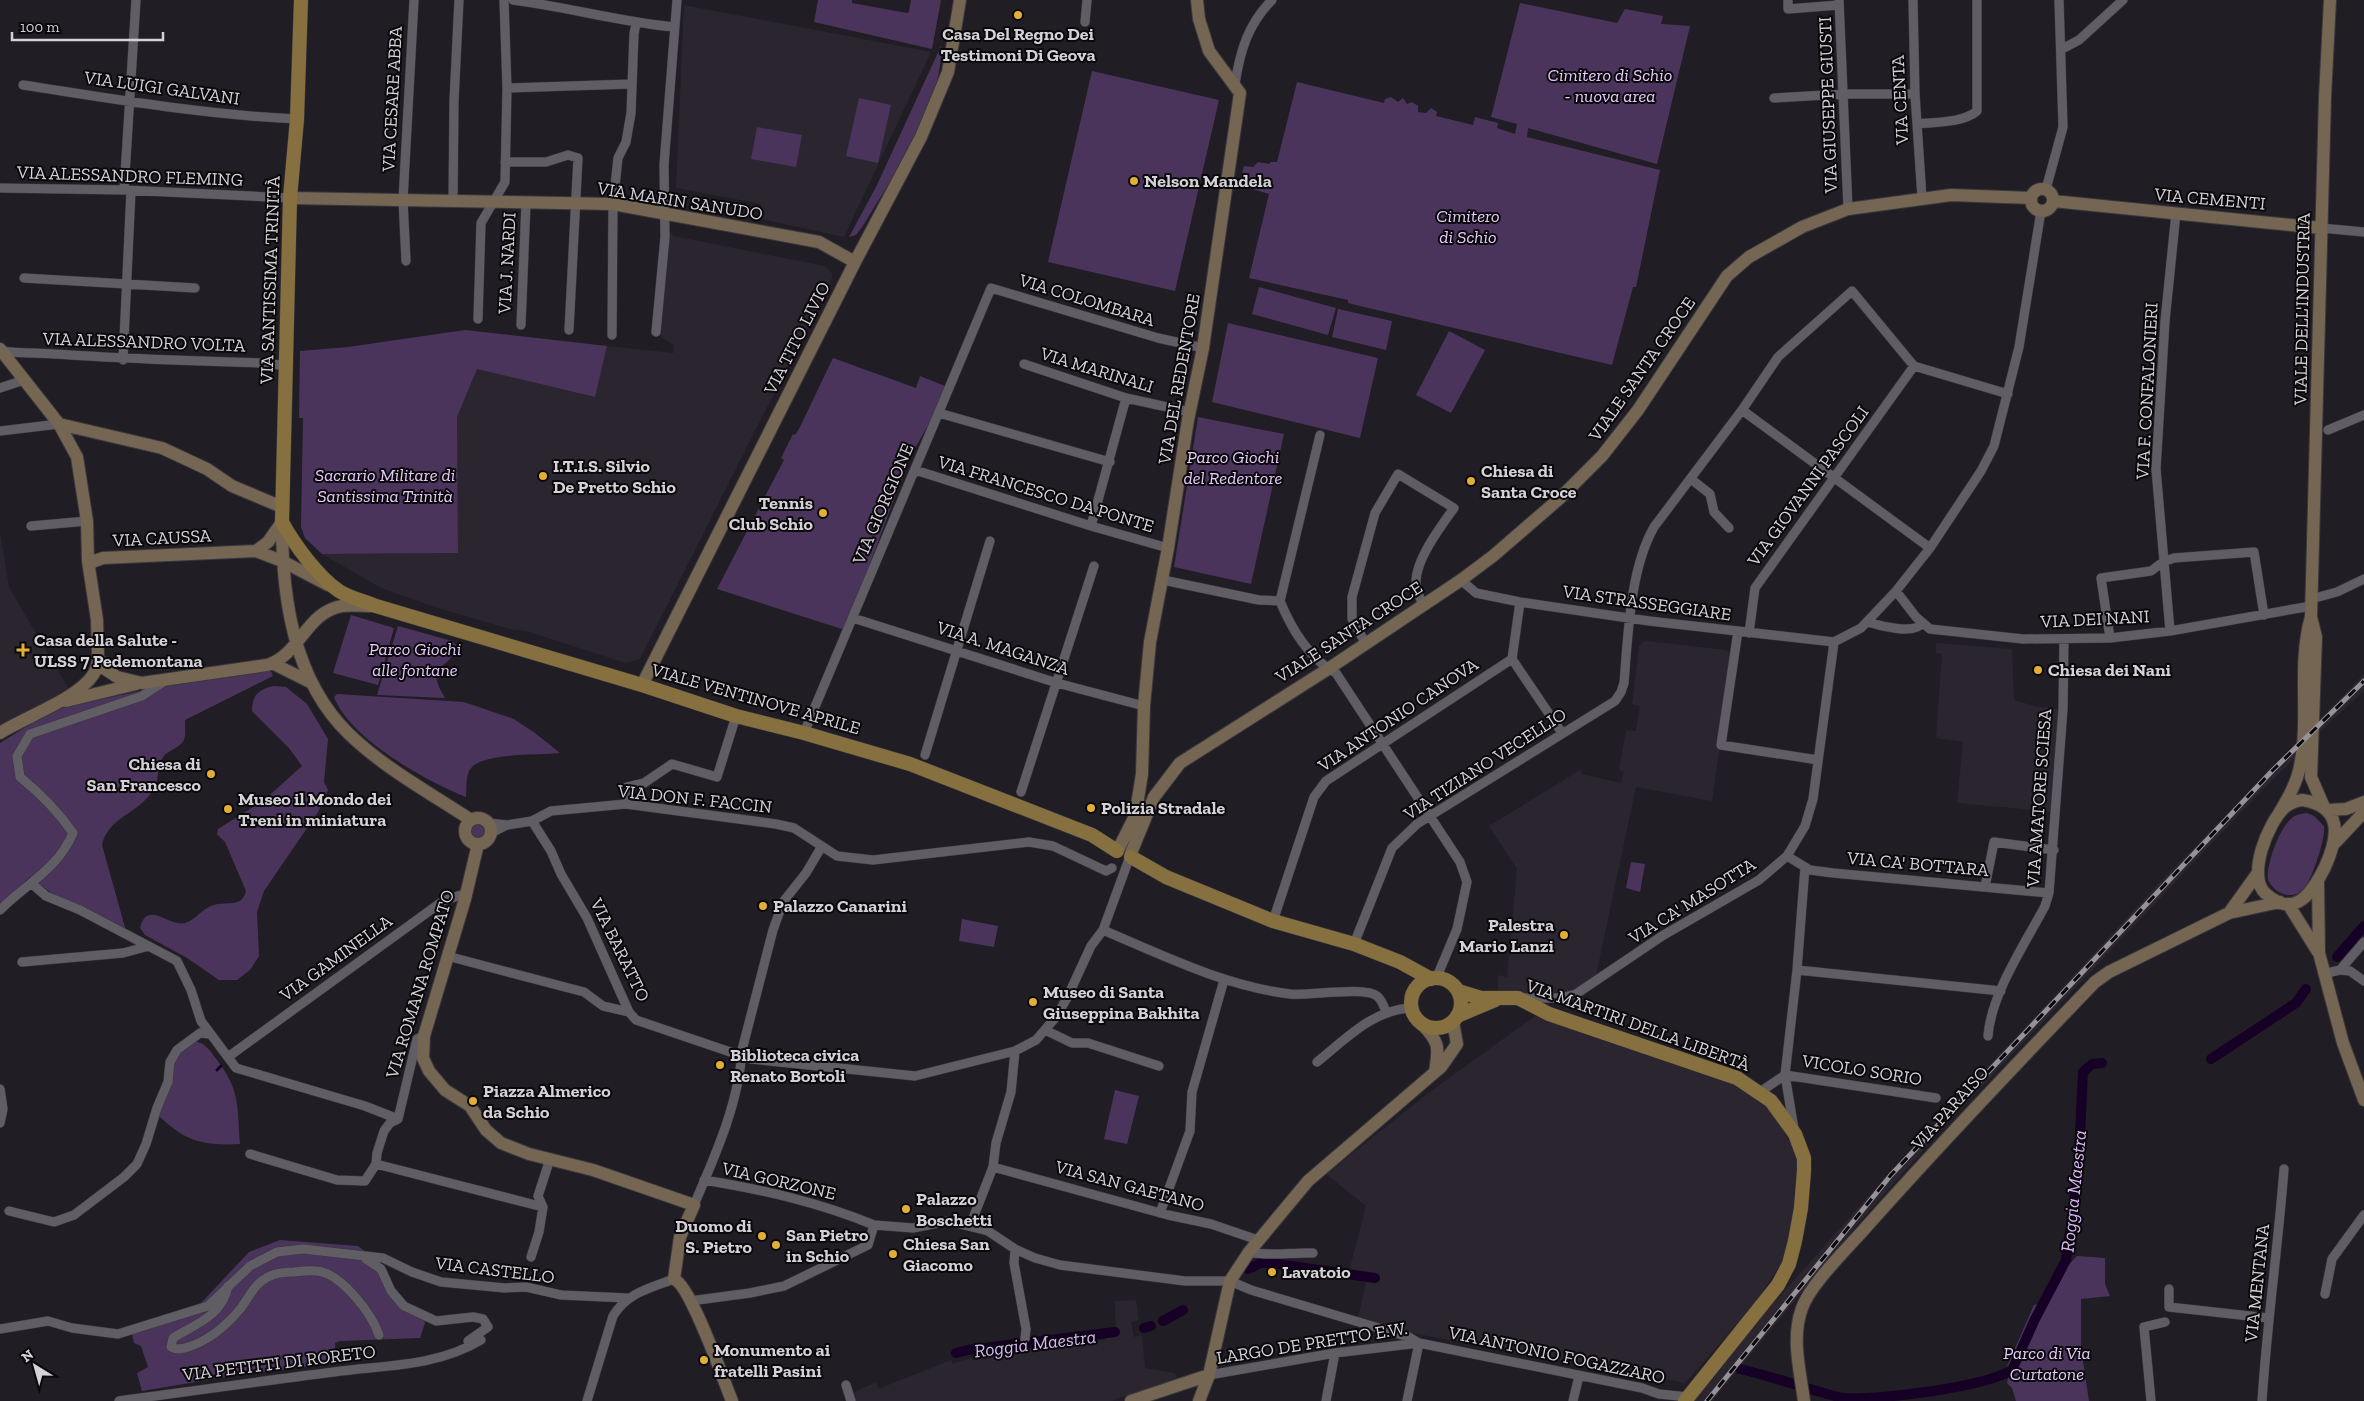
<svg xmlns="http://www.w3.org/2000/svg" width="2364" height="1401" viewBox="0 0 2364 1401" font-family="'Zilla Slab',serif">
<rect width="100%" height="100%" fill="#211d24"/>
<path fill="#2b2530" d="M684 5 931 52 844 237 761 219V204L676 188Z
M667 227 674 236 825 266 832 273V278L640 659 626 663 526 631 509 629 435 607 381 588 322 554 458 553 457 417 477 368 594 397 607 346 673 353 674 345 662 338 660 332Z
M0 532 9 587 68 688 0 729Z
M1647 641 1726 650 1733 655 1712 801 1636 787 1594 985 1581 996 1563 1002 1545 1004 1531 1002 1498 991V975L1507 977 1517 869 1489 826 1580 770 1582 774 1621 783 1624 772 1619 770 1626 730 1636 731 1640 706 1632 704 1639 647 1642 642Z
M1936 643 2012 649 2014 700 2037 707 2060 709 2055 812 1957 803 1963 742 1936 738 1942 654 1936 653Z
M2364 674V691L2327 725 2248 805 1941 1130 1857 1225 1712 1401H1693L1765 1313 1889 1173 2165 877Z
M1535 1016 1737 1085 1773 1113 1795 1151 1801 1179 1794 1224 1782 1261 1758 1300 1685 1383 1357 1323 1367 1277 1348 1275 1366 1206 1326 1174 1431 1091Z
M1136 1300 1139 1320 1131 1322 1134 1337 1142 1335 1145 1368 1175 1373 1177 1378 1111 1401H849L848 1395 876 1382 878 1389 951 1360 953 1364 964 1360 1046 1346 1105 1340V1338L1116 1337 1115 1301Z"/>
<path fill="#4a345c" d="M818 0H852V3L907 13 909 12 911 0H941L932 49 814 22Z
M1520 3 1617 23 1625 9 1663 16 1661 24 1690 26 1657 164 1528 128 1527 137 1660 170 1636 287H1633L1612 365 1360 306 1348 303V300L1249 278 1269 194 1239 185 1244 166 1253 167 1258 162 1269 164 1271 162H1277L1297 82 1384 103 1385 99 1391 97 1398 102 1403 98 1407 104 1412 102 1418 106V112L1426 113 1431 108 1437 112 1436 116 1473 125 1475 117 1498 123 1497 128 1515 134 1517 124 1491 117Z
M941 46C944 103 892 178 863 226L856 235 849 237 876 187Z
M1092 71 1219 100 1175 291 1048 262Z
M859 98 891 105 878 163 846 156Z
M757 127 802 135 796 167 751 159Z
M1259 287 1336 308 1328 335 1252 314Z
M1338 309 1392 321 1386 350 1332 337Z
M1228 323 1378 358 1360 438 1212 402Z
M465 330 607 346 595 397 477 369 457 417 458 553 322 554 305 538 301 527 303 418H299L300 351 348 347Z
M1449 331 1485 350 1451 413 1416 395Z
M833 358 916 388 920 376 950 388 905 465 902 478 845 630 717 589 784 460 781 458 793 434 795 435 799 429Z
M1198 417 1284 434 1251 584 1174 567Z
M351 615 394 628 378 685 333 673Z
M398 626 452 641 456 645C453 671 422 661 445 698L377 695Z
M270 669 273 676 185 720C185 726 186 735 184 740 180 748 168 750 163 757 155 772 162 783 146 799 131 815 107 821 102 845L126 931 50 892 30 877 0 906V743L53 710 158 687Z
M274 686 286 687 307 704 328 739 324 782 328 790 318 812 264 891 257 912 259 956 250 970 237 980H219L187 958 145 935 140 928C147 899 168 927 185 923 196 920 202 908 214 905 228 901 242 908 246 891L225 842 217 834 218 829 263 801 302 766 289 748 252 711C252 695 259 689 274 686Z
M337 694 464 702 514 719 535 733 560 753C540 755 486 753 472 767 465 773 467 788 466 797 427 782 349 738 334 697Z
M2307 813 2314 816 2324 826C2326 838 2313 875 2306 886 2295 902 2275 895 2268 880 2266 865 2279 828 2292 818 2296 814 2301 814 2307 813Z
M469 831a9 9 0 1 1 18 0a9 9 0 1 1-18 0Z
M1631 862 1645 864 1640 892 1626 888Z
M962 919 998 926 994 947 959 941Z
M194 1041C206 1043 210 1051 217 1060 241 1091 237 1108 240 1144 202 1146 184 1141 157 1114L179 1052Z
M1115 1090 1139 1096 1127 1144 1104 1139Z
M280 1240 358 1246 379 1262 394 1292 409 1308 422 1314 425 1323 420 1338 340 1341 335 1343 336 1363 232 1376 142 1391 137 1373 148 1367 141 1346 134 1343 130 1326 201 1303 249 1252Z
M2077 1256 2105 1258V1284L2110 1296 2081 1299V1348L2089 1401H2016L2012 1388 2007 1383 2009 1374 2005 1371 2034 1305 2045 1303 2062 1272Z"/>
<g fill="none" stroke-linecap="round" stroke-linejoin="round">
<path stroke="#160026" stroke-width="3" d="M217 1070 221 1066"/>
<path stroke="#160026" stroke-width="10" d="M2337 957 2364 926
M2211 1059 2296 1003 2306 989
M1248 1269 1261 1263H1271L1375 1278
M1163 1321 1183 1310
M1144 1328 1151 1326
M956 1353 968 1350 1115 1332
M1740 1369C1775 1377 1809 1390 1843 1398 1875 1401 1985 1387 2012 1370L2035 1319 2066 1260 2078 1175 2083 1072 2092 1064 2102 1063"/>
<defs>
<path id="street" d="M513 0C568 7 620 22 674 27
M1788 0V9L1839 5
M1839 0 1848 209
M1913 0 1915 94 1922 198
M1085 22 1087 0
M2062 49 2079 40 2123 0
M1235 84C1240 51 1248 24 1272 0
M23 85C114 99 205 115 297 119
M507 88 631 84
M1774 98 1844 94H1915
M1917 124C1935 122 1963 123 1977 111V0
M505 162H546L568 155 578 158 569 330
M0 188 124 190 290 198
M2046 189 2063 127 2059 0
M124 190 136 0
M453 201 454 101 459 0
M2321 228 2364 232
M406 261 403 200 414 0
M24 278 195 288
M478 319 481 223 505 182 507 88 504 0
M521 325 526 203
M656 332 665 237 664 165 677 0
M612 335 613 204 618 158 626 142 631 113 634 34 636 23
M2 351C20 354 37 352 55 354 125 359 195 361 266 363L286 366
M123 360 131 191
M1024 364 1126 398 1190 412
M0 388 24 380
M1742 410 1930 548
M939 413 1110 462
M2328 430 2364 415
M0 431 59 424
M915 470 1091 526 1168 548
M1691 479 1710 494 1714 512 1729 528
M31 526 87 521
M1091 526 1126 398
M1163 580 1259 600 1280 601
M1461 580 1476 593 1520 602 1649 621 1834 642
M1896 591 1916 617 1930 629 2023 639 2110 638 2170 631 2311 606
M2311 599 2337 592 2364 579
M1280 601C1291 628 1310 660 1336 673L1460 862 1467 882 1457 929 1436 979
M1280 601 1320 435
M1520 602 1512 659 1562 733
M853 618 1057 683 1144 706
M1868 622C1880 626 1915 635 1922 623
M1738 631 1721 745 1818 760
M2170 631 2156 469 2165 321 2176 213
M1749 633 1755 588 1914 366
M2110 638 2101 578 2151 571 2163 562 2174 558 2254 552 2264 615
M1834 642 1861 628 1896 591 1930 548 1981 471 1994 446 2019 347 2041 211
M1366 644 1352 619V597L1375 513 1398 474 1454 508C1441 526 1416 559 1416 582 1416 590 1420 598 1423 605
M804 733 991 288 1158 338 1203 348
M925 755 990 541
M1021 792 1094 566
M626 804 627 787 644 783 672 764 717 777 736 716
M532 821 551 851 561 874 587 918 629 1012 636 1020 751 1059 915 1076 1015 1051 1036 1040 1056 1017 1067 998 1091 946 1103 930 1129 859
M489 823 507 825
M491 833 507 825 532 821 551 811 626 804 776 824 794 828 837 856 873 860 1029 842 1053 846 1106 871 1112 868
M1787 856 1810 870 1833 873 2049 893
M31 883 46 896 80 910 177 961 191 990 201 1021 236 1068 365 1106 398 1119
M1985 887 1994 842 2054 850
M0 910C26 884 58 869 73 833 58 811 41 794 20 777L17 756 30 734 142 696 165 681
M1273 921 1314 797 1326 781 1512 659
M1103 930C1164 956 1225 986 1290 994 1309 996 1365 986 1377 996 1382 1000 1384 1006 1386 1012
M1354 944 1392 848 1417 824 1615 701 1621 692 1624 683C1628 635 1630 569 1654 527L1742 410 1778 357 1852 291 1914 366 2008 394
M447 956 584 992 603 1006 629 1012
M22 962 123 953 149 946
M1797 970 2001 991
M2340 970 2350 971 2364 981
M2323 974 2340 970 2364 942
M1521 998H1561L1576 994 1662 936 1759 880 1787 856 1805 826 1813 799 1834 642
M1045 1030 1072 1043H1088L1159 1066
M1988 1036C1991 994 2025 944 2045 906L2049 893 2063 709 2064 639
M228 1057 443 901 467 893
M1317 1062C1345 1040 1373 1009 1412 1008
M0 1089 3 1109 0 1123
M1760 1092 1785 1075 1797 970 1805 867
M398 1119 417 1039 424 1036
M1794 1129 1785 1075 1936 1098
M250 1154 337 1180 365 1181 376 1164 377 1153 384 1131 390 1123 398 1119
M376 1164 543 1207
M993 1167 1168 1215 1211 1224 1258 1240
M704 1180C764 1190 818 1202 874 1225
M694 1205C715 1156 739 1103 742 1050L773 930 783 902 806 873 822 846
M9 1211 54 1222 74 1215 124 1177 137 1164 146 1144 157 1108 168 1082 170 1062 177 1050 200 1033 210 1034
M1160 1213 1190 1131 1192 1092 1224 980
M970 1226 993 1167 996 1143 1011 1092 1015 1051
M1015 1249 1014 1263 1026 1329 1025 1339
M1249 1252C1271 1257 1291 1252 1313 1253
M531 1257 539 1232 543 1207 538 1196 550 1159
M366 1259 381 1269 391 1291 404 1306 436 1321 473 1317 483 1319 488 1327 468 1341
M228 1286C222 1316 196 1324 173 1338L171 1347C176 1350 180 1349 185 1348 207 1342 227 1325 241 1308 250 1296 254 1284 268 1277 275 1273 286 1272 294 1272 302 1271 310 1270 317 1271 341 1273 372 1314 379 1335
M2169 1289V1307L2268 1318
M2325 1294 2332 1259 2364 1215
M690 1301 750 1293 784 1286 868 1245 874 1225 913 1228 948 1221 988 1231 1015 1249 1035 1258 1060 1265 1185 1281H1230L1251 1290 1409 1337 1419 1343 1642 1388 1659 1394 1688 1397
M0 1329 48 1321 72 1328 118 1334 208 1306 250 1266 277 1252 303 1249 383 1258 412 1272 441 1282 505 1288 526 1287 561 1295 627 1298
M1209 1375 1335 1353 1419 1343
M846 1385 851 1401
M119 1401C191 1391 262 1381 334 1372 384 1365 436 1367 481 1340
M587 1401 613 1316C627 1293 650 1288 674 1279
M1326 1401 1335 1353
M1407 1401 1419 1343
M1573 1401 1579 1376
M2151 1401 2144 1327 2165 1322
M2262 1401C2267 1323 2278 1247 2284 1169"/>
<path id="secondary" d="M2031 200a11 11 0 1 1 22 0a11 11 0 1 1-22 0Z
M290 198 613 204 819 242 855 262
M2053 201 2321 228
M0 349 59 424 77 457 87 521 88 561 97 620 98 657 105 669 117 677 142 683 267 665C300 655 306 612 342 606 352 605 363 606 373 606
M59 424 162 448 207 469 232 486 282 507
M282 522C282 597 293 680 349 734 384 768 430 793 471 820
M256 551 268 542 282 522
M89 567 92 562 103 558 256 551 282 561 328 585
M2311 617 2316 637 2311 777 2324 807
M272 663 310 682
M642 685 855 262 921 137 948 72 960 0
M66 701 136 684
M0 733C25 717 77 699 93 675 97 669 98 664 98 657
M2302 800C2343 806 2339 836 2325 867 2313 891 2296 920 2266 894 2246 877 2268 822 2285 807 2290 803 2295 801 2302 800Z
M2327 810 2346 809 2364 802
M1136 811 1142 774 1144 706 1150 642 1168 548 1188 420 1203 348 1240 93 1209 51 1199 19 1197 0
M2278 815C2287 800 2297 783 2300 766 2310 717 2297 665 2311 617L2325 97 2330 0
M465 831a13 13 0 1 1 26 0a13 13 0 1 1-26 0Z
M2335 843 2364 812
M478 844 465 899 424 1036 423 1058 429 1071 445 1090 470 1106 486 1130 501 1143 529 1154 593 1170 694 1205 680 1237 674 1279C691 1286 723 1379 732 1401
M1119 848 1140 806
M1131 853 1154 797 1180 763 1328 669 1461 580 1493 556 1559 499 1602 456 1638 410 1727 276 1749 257 1802 227 1848 209 1951 195 2031 198
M2318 882 2319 953 2343 1043 2364 1100
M2288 904 2318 952
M2229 913 2257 874
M1421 1023C1440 1043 1439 1046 1435 1072
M1131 1401 1209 1375
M1199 1401 1209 1375 1230 1281 1249 1252 1308 1181 1441 1067 1457 1044 1453 1022
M1804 1401C1800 1370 1791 1338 1802 1308 1811 1283 1850 1246 1868 1225 1942 1142 2018 1062 2095 982L2109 972 2229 913 2280 902"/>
<path id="primary" d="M301 0 297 119 290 198 282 522C294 544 318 577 339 591 350 598 364 601 376 606L642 685 736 716 804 733 910 764 1092 835 1117 851
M1131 857 1166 877 1273 921 1354 944 1400 962 1431 979
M1411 1003a25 25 0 1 1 50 0a25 25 0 1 1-50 0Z
M1458 991 1481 998H1518L1549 1014 1737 1078 1771 1101 1795 1134 1804 1158V1171L1801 1208 1795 1241 1789 1264 1778 1285 1685 1401
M1457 1016 1495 1000"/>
</defs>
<use href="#street" stroke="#3a383d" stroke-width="10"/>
<use href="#secondary" stroke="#3a383d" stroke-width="14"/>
<use href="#primary" stroke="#3a383d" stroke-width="15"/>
<use href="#street" stroke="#615d65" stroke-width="9"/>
<use href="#secondary" stroke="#746653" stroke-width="12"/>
<use href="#primary" stroke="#867040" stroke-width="14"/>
<defs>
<path id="rail" d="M1707 1401 1891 1175 2273 770 2364 681"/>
</defs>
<use href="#rail" stroke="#969398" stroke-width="5"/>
<use href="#rail" stroke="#0a080b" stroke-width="3" stroke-dasharray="9" stroke-linecap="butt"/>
</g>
<g fill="#e1af34" stroke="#0a080b" stroke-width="2">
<circle cx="1018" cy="15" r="5"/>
<circle cx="1134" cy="181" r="5"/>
<circle cx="543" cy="476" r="5"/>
<circle cx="1471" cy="481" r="5"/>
<circle cx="823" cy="513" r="5"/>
<path d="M20.5 642.5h5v5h5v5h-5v5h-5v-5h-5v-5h5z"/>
<circle cx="2038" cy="670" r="5"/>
<circle cx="211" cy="774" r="5"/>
<circle cx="1091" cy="808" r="5"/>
<circle cx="228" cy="809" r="5"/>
<circle cx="763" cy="906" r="5"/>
<circle cx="1564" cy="935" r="5"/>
<circle cx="1033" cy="1002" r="5"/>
<circle cx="720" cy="1065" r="5"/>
<circle cx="473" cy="1101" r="5"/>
<circle cx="906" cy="1209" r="5"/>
<circle cx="762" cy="1236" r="5"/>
<circle cx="776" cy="1245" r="5"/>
<circle cx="893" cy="1254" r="5"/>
<circle cx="1272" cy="1272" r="5"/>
<circle cx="704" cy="1360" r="5"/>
</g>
<g text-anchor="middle" stroke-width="4" stroke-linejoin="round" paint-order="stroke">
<g font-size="18" font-weight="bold" fill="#d4d2d6" stroke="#0a080b" text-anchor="start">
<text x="1018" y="40" text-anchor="middle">Casa Del Regno Dei<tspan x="1018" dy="21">Testimoni Di Geova</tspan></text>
<text x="1144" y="187">Nelson Mandela</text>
<text x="553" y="472">I.T.I.S. Silvio<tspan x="553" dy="21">De Pretto Schio</tspan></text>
<text x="1481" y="477">Chiesa di<tspan x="1481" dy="21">Santa Croce</tspan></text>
<text x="813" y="509" text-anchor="end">Tennis<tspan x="813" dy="21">Club Schio</tspan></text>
<text x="34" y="646">Casa della Salute -<tspan x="34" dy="21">ULSS 7 Pedemontana</tspan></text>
<text x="2048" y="676">Chiesa dei Nani</text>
<text x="201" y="770" text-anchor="end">Chiesa di<tspan x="201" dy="21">San Francesco</tspan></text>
<text x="238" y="805">Museo il Mondo dei<tspan x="238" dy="21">Treni in miniatura</tspan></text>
<text x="1101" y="814">Polizia Stradale</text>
<text x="773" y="912">Palazzo Canarini</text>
<text x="1554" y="931" text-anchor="end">Palestra<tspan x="1554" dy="21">Mario Lanzi</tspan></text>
<text x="1043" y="998">Museo di Santa<tspan x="1043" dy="21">Giuseppina Bakhita</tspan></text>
<text x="730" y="1061">Biblioteca civica<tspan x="730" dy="21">Renato Bortoli</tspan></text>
<text x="483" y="1097">Piazza Almerico<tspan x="483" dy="21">da Schio</tspan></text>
<text x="916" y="1205">Palazzo<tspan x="916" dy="21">Boschetti</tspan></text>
<text x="752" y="1232" text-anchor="end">Duomo di<tspan x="752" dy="21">S. Pietro</tspan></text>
<text x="786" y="1241">San Pietro<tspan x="786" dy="21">in Schio</tspan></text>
<text x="903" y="1250">Chiesa San<tspan x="903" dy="21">Giacomo</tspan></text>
<text x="1282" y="1278">Lavatoio</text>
<text x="714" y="1356">Monumento ai<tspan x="714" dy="21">fratelli Pasini</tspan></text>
</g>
<g font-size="18" font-style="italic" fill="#e4cbfb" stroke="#0a080b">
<text x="1610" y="81">Cimitero di Schio<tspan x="1610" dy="21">- nuova area</tspan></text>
<text x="1468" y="222">Cimitero<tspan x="1468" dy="21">di Schio</tspan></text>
<text x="1233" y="463">Parco Giochi<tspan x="1233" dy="21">del Redentore</tspan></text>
<text x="385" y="481">Sacrario Militare di<tspan x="385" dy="21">Santissima Trinità</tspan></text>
<text x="415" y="655">Parco Giochi<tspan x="415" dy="21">alle fontane</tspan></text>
<text x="2047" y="1359">Parco di Via<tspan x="2047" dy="21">Curtatone</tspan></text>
</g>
<g font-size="18" fill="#d4d2d6" stroke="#0a080b">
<text transform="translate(162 88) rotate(8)" y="6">VIA LUIGI GALVANI</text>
<text transform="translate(392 99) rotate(-87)" y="6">VIA CESARE ABBA</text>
<text transform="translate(1900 100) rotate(-93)" y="6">VIA CENTA</text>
<text transform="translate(1828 105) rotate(-92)" y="6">VIA GIUSEPPE GIUSTI</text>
<text transform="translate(130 176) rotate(2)" y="6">VIA ALESSANDRO FLEMING</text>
<text transform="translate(2210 199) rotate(5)" y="6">VIA CEMENTI</text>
<text transform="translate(680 201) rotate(9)" y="6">VIA MARIN SANUDO</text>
<text transform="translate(507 263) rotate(-87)" y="6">VIA J. NARDI</text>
<text transform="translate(270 280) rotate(-88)" y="6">VIA SANTISSIMA TRINITÀ</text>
<text transform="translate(1087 300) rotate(17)" y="6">VIA COLOMBARA</text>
<text transform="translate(2302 309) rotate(-89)" y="6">VIALE DELL'INDUSTRIA</text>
<text transform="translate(797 338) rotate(-63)" y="6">VIA TITO LIVIO</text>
<text transform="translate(144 342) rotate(2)" y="6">VIA ALESSANDRO VOLTA</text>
<text transform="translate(1642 369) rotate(-55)" y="6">VIALE SANTA CROCE</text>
<text transform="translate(1097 370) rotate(17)" y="6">VIA MARINALI</text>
<text transform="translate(1179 379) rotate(-80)" y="6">VIA DEL REDENTORE</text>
<text transform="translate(2147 391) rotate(-87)" y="6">VIA F. CONFALONIERI</text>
<text transform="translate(1808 486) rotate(-54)" y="6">VIA GIOVANNI PASCOLI</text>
<text transform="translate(1046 494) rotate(17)" y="6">VIA FRANCESCO DA PONTE</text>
<text transform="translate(883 504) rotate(-67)" y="6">VIA GIORGIONE</text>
<text transform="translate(162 538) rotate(-3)" y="6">VIA CAUSSA</text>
<text transform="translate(1647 603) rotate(8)" y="6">VIA STRASSEGGIARE</text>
<text transform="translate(2095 619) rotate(-3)" y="6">VIA DEI NANI</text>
<text transform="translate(1349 632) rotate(-33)" y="6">VIALE SANTA CROCE</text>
<text transform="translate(1003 648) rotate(18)" y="6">VIA A. MAGANZA</text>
<text transform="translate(756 699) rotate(16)" y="6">VIALE VENTINOVE APRILE</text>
<text transform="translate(1398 715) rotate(-34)" y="6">VIA ANTONIO CANOVA</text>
<text transform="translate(1485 764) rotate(-33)" y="6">VIA TIZIANO VECELLIO</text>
<text transform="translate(2039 798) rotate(-86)" y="6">VIA AMATORE SCIESA</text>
<text transform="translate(695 799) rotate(6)" y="6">VIA DON F. FACCIN</text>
<text transform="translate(1918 864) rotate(5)" y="6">VIA CA' BOTTARA</text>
<text transform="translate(1692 901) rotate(-32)" y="6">VIA CA' MASOTTA</text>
<text transform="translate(620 950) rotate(64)" y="6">VIA BARATTO</text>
<text transform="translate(336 958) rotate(-36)" y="6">VIA GAMINELLA</text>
<text transform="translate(420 984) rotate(-73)" y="6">VIA ROMANA ROMPATO</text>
<text transform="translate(1638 1025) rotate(20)" y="6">VIA MARTIRI DELLA LIBERTÀ</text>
<text transform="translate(1862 1070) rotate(9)" y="6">VICOLO SORIO</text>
<text transform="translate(1950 1108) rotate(-48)" y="6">VIA PARAISO</text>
<text transform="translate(779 1181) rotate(13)" y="6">VIA GORZONE</text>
<text transform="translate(1130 1186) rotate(15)" y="6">VIA SAN GAETANO</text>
<text transform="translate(495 1270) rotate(7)" y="6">VIA CASTELLO</text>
<text transform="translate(2257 1283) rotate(-84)" y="6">VIA MENTANA</text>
<text transform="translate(1312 1343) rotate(-9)" y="6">LARGO DE PRETTO E.W.</text>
<text transform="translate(1557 1355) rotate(12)" y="6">VIA ANTONIO FOGAZZARO</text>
<text transform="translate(279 1363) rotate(-7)" y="6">VIA PETITTI DI RORETO</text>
</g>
<g font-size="19" font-style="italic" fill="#d8b7f6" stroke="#0a080b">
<text transform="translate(2073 1191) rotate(-84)" y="7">Roggia Maestra</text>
<text transform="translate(1035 1343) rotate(-7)" y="7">Roggia Maestra</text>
</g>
</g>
<g transform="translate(35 1366) rotate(323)" stroke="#0a080b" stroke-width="4" paint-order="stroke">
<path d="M0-4L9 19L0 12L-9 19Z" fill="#d4d2d6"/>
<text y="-8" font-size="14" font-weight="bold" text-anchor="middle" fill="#d4d2d6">N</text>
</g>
<path d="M12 32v8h151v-8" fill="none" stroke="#d4d2d6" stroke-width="2.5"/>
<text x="20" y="32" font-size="15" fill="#d4d2d6" stroke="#0a080b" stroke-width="4" paint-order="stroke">100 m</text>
</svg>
